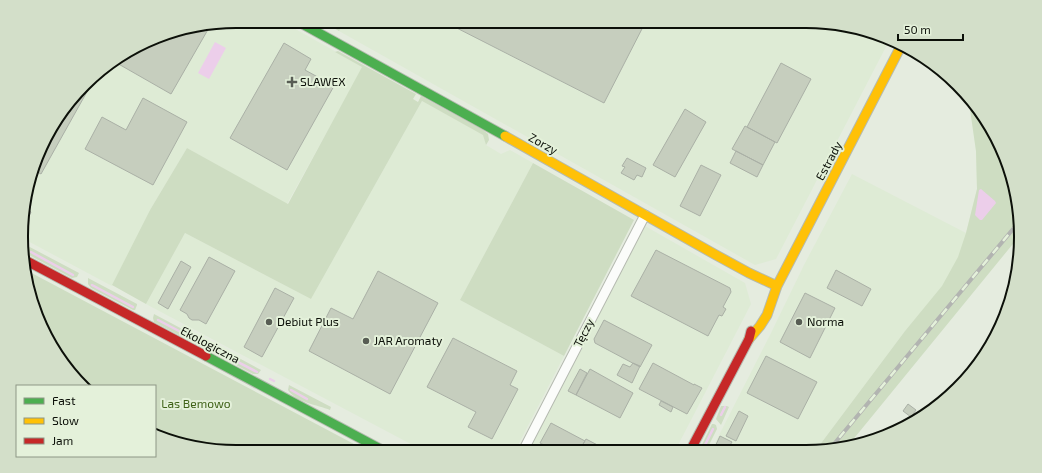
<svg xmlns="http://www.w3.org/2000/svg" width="1042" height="473" viewBox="0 0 1042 473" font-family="'Exo 2',sans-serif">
<rect width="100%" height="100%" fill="#e5ecdf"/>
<path fill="#deebd5" d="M237 21H281L363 67 287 204 187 148 150 210 112 286 24 239 25 195 50 129 95 74 167 33Z
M345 21H806L888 37 890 39 776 259 755 265 339 31Z
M422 101 484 135 486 145 501 154 510 150 533 163 460 300 564 356 515 451H424L146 304 185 233 311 299Z
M969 102 1005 154 1014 201 905 331 816 450 711 451 771 333 804 265 852 174 966 233 977 189 976 151Z
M645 226 745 283 751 304 675 451H528Z"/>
<path fill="#ceddc2" d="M321 21H345L339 31Z
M338 51 416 94 413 99 418 102 421 96 483 130 488 134 489 140 486 145 483 135 422 101 311 299 185 233 146 304 112 285 150 210 187 148 288 204 362 67 335 52Z
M969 102 1005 154 1021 234 847 447 834 450H816L905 331 942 286 958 257 966 233 977 189 976 151Z
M533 163 634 220 564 356 460 300Z
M26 245 79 273 77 277 72 278 29 255 26 252Z
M24 269 369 452H236L155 436V386H84L50 344Z
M88 278 137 304V305L135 310H133L91 288 88 284Z
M154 314 201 339 198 343H194L154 322 153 318Z
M211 343 261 370 258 374H253L211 352 210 350Z
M289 385 331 407 330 410C318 405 295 402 288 390Z
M721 406H727L729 407 721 425 716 419Z
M712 424H714L716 425 717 429 706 451H699Z"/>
<path fill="#ecceea" d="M215 42 226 48 209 79 198 73Z
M981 189 995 201 996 203 982 220H980L975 215 979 190Z"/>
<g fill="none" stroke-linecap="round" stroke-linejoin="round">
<path stroke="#ecceea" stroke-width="2.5" d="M31 252 73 275
M92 285 133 307
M158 320 196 340
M213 349 257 372
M270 379 274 381
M291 390 307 399
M721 415 725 407
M702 451 713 429"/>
</g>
<path fill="#c6cebe" stroke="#aab0a6" d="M443 21H646L604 103Z
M209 26H210L171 94 115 62 167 33Z
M284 43 311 59 305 70 334 86 287 170 230 138Z
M781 63 811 79 777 143 747 127Z
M98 72 41 174 34 170 50 129 95 74Z
M143 98 187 122 153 185 85 149 102 117 126 130Z
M685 109 706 122 675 177 653 165Z
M745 126 775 142 763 165 732 149Z
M736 151 763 165 757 177 730 163Z
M627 158 646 168 642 177 637 175 634 180 621 173 625 167 622 166Z
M701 165 721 175 700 216 680 206Z
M25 207 31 212 27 220 24 218Z
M656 250 730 288 731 292 723 307 726 309 722 316 719 315 708 336 631 296Z
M209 257 235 271 206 324 199 320H192L189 318 187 314 180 310Z
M181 261 191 267 168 309 158 303Z
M836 270 871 289 862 306 827 288Z
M378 271 438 303 390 394 309 351 331 308 353 319Z
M275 288 294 298 262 357 244 347Z
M805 293 835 308 810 358 780 342Z
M604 320 652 345 640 367 595 343 594 339Z
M453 338 517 371 510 385 518 389 492 439 468 427 476 412 427 387Z
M766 356 817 382 798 419 747 393Z
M633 363 640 366 632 383 617 375 623 364 630 367Z
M653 363 694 385V384L702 388 687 414 639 389Z
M580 369 587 373 576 395 568 391Z
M590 369 633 393 620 418 576 395Z
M661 401 673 407 671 412 659 405Z
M908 404 916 410 911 417 903 411Z
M739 411 748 416 736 441 726 436Z
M551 423 585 441 579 451H544L546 446 540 443Z
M720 436 732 442 727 450 713 451Z
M586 439 609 451H604L600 449H593L583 444Z"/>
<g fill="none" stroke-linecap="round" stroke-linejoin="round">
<defs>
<path id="street" d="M523 451 645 215"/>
<path id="fast" d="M297 21 505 136
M206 356 386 452"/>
<path id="slow" d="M505 136 716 255 749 273 777 286
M749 339 760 326 767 315 777 286 901 46"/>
<path id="jam" d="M23 259 206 356
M690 451 749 339 751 331"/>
</defs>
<use href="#street" stroke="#b5bab0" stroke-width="11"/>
<use href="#fast" stroke="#b5bab0" stroke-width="11"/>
<use href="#slow" stroke="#b5bab0" stroke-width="11"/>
<use href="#jam" stroke="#b5bab0" stroke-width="11"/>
<use href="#street" stroke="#fbfcfa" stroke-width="9"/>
<use href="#fast" stroke="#4caf50" stroke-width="9"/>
<use href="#slow" stroke="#ffc107" stroke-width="9"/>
<use href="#jam" stroke="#c62828" stroke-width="9"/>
<defs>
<path id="rail" d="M829 450 1018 223"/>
</defs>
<use href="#rail" stroke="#b2b4b1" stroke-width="4"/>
<use href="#rail" stroke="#e4f1da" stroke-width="2.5" stroke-dasharray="8" stroke-linecap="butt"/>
</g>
<g fill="#585d54" stroke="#e4f1da" stroke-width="1.5">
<path d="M290 76h4v4h4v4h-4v4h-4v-4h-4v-4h4z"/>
<circle cx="269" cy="322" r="4"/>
<circle cx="799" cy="322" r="4"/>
<circle cx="366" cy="341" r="4"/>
</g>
<g text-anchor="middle" stroke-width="4" stroke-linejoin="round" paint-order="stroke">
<g font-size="12" fill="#0c1009" stroke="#e4f1da" text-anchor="start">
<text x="300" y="86">SLAWEX</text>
<text x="277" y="326">Debiut Plus</text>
<text x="807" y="326">Norma</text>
<text x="374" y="345">JAR Aromaty</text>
</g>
<g font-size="12" fill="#0c1009" stroke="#e4f1da">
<text transform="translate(543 144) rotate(29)" y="4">Zorzy</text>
<text transform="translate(829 161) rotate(-62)" y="4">Estrady</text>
<text transform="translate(584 333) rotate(-63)" y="4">Tęczy</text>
<text transform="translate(210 345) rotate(28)" y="4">Ekologiczna</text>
</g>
<g font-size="12" fill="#3f6217" stroke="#e4f1da">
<text x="196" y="408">Las Bemowo</text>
</g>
</g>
<path d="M0 0H1042V473H0ZM236 28H806A208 208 0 0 1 1014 236V237A208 208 0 0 1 806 445H236A208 208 0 0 1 28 237V236A208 208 0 0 1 236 28Z" fill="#d3dfc9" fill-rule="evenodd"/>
<path fill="none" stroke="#0c1009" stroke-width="2" d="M236 28H806A208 208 0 0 1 1014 236V237A208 208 0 0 1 806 445H236A208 208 0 0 1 28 237V236A208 208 0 0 1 236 28Z"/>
<rect x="16" y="385" width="140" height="72" fill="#e4f1da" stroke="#8e9786"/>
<rect x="24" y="398" width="20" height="6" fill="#4caf50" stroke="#8e9786"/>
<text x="52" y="405" font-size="12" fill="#0c1009">Fast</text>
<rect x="24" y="418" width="20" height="6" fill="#ffc107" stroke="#8e9786"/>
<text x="52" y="425" font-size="12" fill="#0c1009">Slow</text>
<rect x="24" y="438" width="20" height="6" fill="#c62828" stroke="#8e9786"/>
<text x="52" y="445" font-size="12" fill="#0c1009">Jam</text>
<path d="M898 34v6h65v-6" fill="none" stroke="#0c1009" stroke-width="2"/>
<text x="904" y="34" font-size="12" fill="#0c1009" stroke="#e4f1da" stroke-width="3" paint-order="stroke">50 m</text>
</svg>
